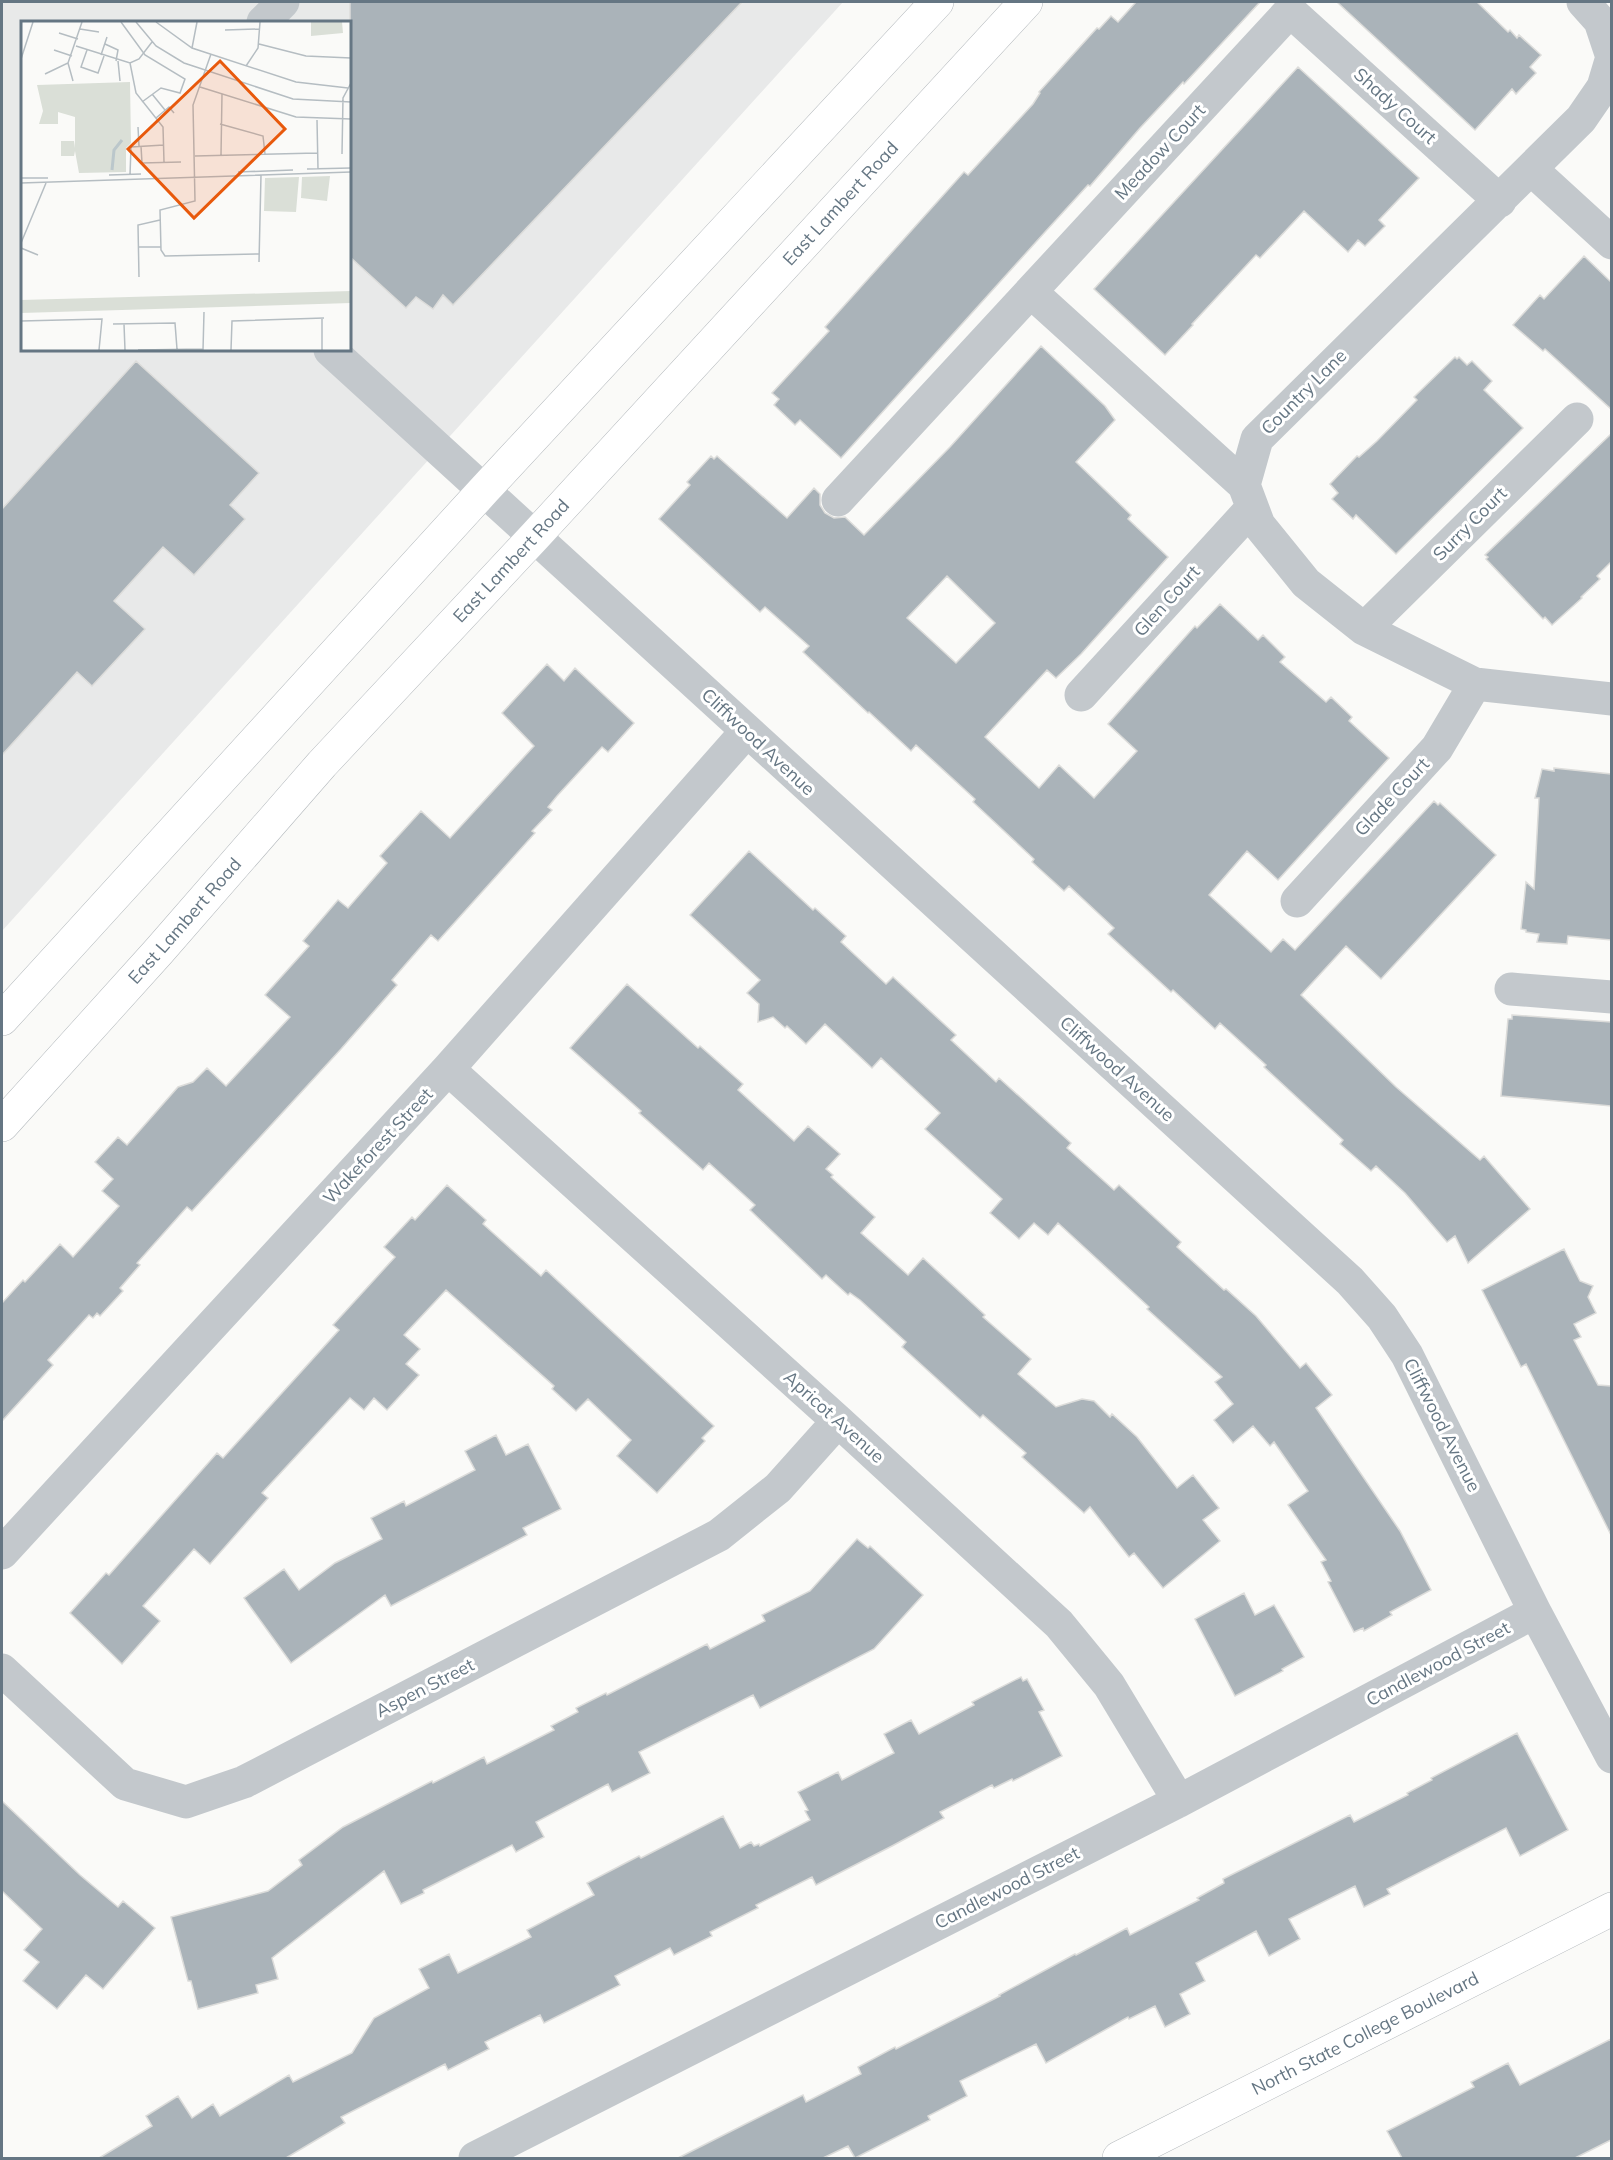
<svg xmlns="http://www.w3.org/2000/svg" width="1613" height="2160" viewBox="0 0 1613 2160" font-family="Mulish,sans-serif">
<rect width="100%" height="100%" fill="#fafaf8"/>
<path fill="#e8e9e9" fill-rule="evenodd" d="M2 2H843L2 931ZM22 22H350V350H22Z"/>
<path fill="#aab3b9" stroke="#dcdcda" stroke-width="1.5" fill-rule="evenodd" d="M350 2H742L453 305 443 295 433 309 416 297 406 308 350 257Z
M1136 2H1260L1184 84 1183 82 1140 128 1090 186 1088 185 1045 232 841 458 800 420 795 425 774 405 779 399 772 393 829 331 825 327 964 172 968 175 1033 104 1040 93 1039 92 1097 28 1099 29 1111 16 1118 22Z
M1337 2H1477L1508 32 1510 30 1517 38 1519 35 1541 55 1530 67 1536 73 1516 94 1512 89 1475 130Z
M1298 67 1419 178 1379 220 1385 226 1365 246 1358 240 1348 252 1304 211 1260 258 1256 255 1230 283 1192 324 1193 325 1165 355 1094 289Z
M1584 256 1611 282V409L1545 349 1543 351 1513 325 1540 295 1544 299Z
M1041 346 1105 406 1115 420 1076 462 1131 515 1128 519 1168 557 1081 654 1056 678 1047 670 985 737 1039 788 1059 765 1094 798 1137 751 1108 724 1195 626 1197 628 1220 604 1258 640 1263 635 1285 657 1280 662 1326 702 1331 697 1352 717 1349 721 1389 758 1278 880 1247 851 1209 895 1271 952 1283 939 1295 950 1434 801 1438 805 1440 803 1496 855 1381 979 1346 946 1301 995 1396 1087 1480 1160 1484 1156 1530 1209 1468 1263 1455 1236 1447 1242 1405 1193 1376 1166 1371 1171 1340 1144 1343 1140 1264 1067 1266 1065 1220 1023 1215 1029 1173 990 1171 992 1108 934 1114 928 1069 886 1064 891 1032 862 1034 859 973 802 975 799 916 745 911 751 869 712 868 713 803 652 809 646 765 607 760 612 659 519 690 485 687 482 711 456 714 459 717 456 787 518 814 488 820 494V505L825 513 834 518 845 517 864 535 950 447ZM947 576 995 623 956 663 907 618Z
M1455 357 1457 359 1459 357 1467 365 1472 361 1492 381 1484 390 1523 428 1396 554 1356 515 1353 519 1332 499 1338 493 1330 484 1357 456 1359 457 1377 441 1417 400 1414 397Z
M136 361 259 473 230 505 245 519 194 575 163 547 114 601 145 629 92 686 77 672 2 755V509Z
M1611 434V562L1597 576 1600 579 1581 597 1582 598 1552 625 1545 617 1543 619 1486 559 1488 557 1485 555Z
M547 664 564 681 575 668 634 723 608 752 602 747 557 796 548 807 552 810 532 831 535 833 438 941 431 935 392 980 397 985 341 1049 192 1211 187 1207 137 1263 140 1265 120 1288 123 1291 100 1316 97 1313 93 1318 89 1315 48 1360 53 1365 2 1421V1303L23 1280 25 1282 60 1244 73 1257 119 1206 102 1191 113 1179 95 1162 118 1137 127 1145 178 1087 193 1082 207 1068 226 1086 290 1017 265 995 309 946 303 941 338 900 348 908 387 863 380 856 421 811 450 838 534 746 502 713Z
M1554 768 1611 774V940L1568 936 1567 944 1537 942 1539 934 1526 932V930L1521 929 1526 882 1534 889 1539 798H1535L1542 769 1554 771Z
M749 851 813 910 815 908 846 936 841 942 886 984 893 977 956 1035 951 1040 996 1082 999 1078 1071 1143 1067 1148 1114 1190 1119 1185 1181 1242 1177 1247 1224 1290 1226 1289 1256 1316 1300 1368 1306 1363 1332 1395 1316 1408 1400 1531 1431 1590 1390 1612 1392 1615 1364 1631 1363 1628 1354 1632 1328 1582 1331 1581 1321 1562 1326 1560 1288 1505 1308 1491 1274 1442 1270 1446 1253 1426 1233 1443 1214 1420 1233 1404 1215 1382 1222 1377 1147 1309 1149 1307 1058 1223 1048 1235 1034 1223 1019 1239 990 1213 1002 1199 925 1129 940 1113 881 1058 872 1068 825 1024 806 1044 787 1026 785 1028 773 1017 758 1022 759 1004 747 993 760 980 690 915Z
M627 984 698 1048 700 1046 743 1084 738 1090 794 1141 808 1126 840 1154 826 1169 833 1175 831 1177 875 1217 861 1233 908 1275 923 1258 985 1315 983 1317 1031 1359 1018 1374 1056 1407 1082 1399 1094 1401 1110 1417 1112 1414 1137 1437 1177 1488 1193 1475 1219 1508 1203 1520 1220 1541 1163 1588 1134 1553 1129 1557 1090 1507 1084 1513 1022 1457 1026 1453 983 1415 980 1418 902 1347 906 1342 860 1300 850 1293 848 1295 826 1275 822 1279 750 1210 755 1205 709 1163 703 1170 639 1113 641 1111 570 1048Z
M1512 1015 1611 1022V1106L1501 1096 1508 1019H1512Z
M447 1185 486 1220 483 1224 541 1276 546 1270 714 1426 702 1438 705 1441 657 1493 617 1456 631 1440 588 1399 576 1411 552 1389 554 1386 446 1290 404 1335 420 1349 406 1364 419 1375 387 1410 374 1398 364 1410 350 1398 262 1493 268 1498 210 1564 194 1549 143 1606 160 1621 122 1664 70 1613 106 1573 109 1575 217 1453 223 1458 339 1330 333 1325 395 1257 384 1247 412 1217 415 1220Z
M1564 1249 1580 1281 1593 1286 1588 1297 1596 1313 1574 1324 1581 1337 1574 1340 1598 1385 1611 1386V1535L1526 1364 1521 1367 1482 1290Z
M496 1435 506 1455 528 1444 561 1509 523 1528 527 1535 391 1606 385 1595 291 1663 244 1598 284 1569 299 1590 335 1563 382 1539 371 1518 404 1501 406 1506 475 1470 465 1451Z
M857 1539 868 1548 870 1546 923 1595 874 1649 760 1708 753 1695 639 1752 650 1773 612 1792 608 1784 536 1822 544 1837 516 1852 512 1845 423 1890 424 1893 401 1904 384 1871 272 1958 278 1979 256 1985 258 1993 198 2009 191 1981H188L171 1917 268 1891 302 1865 299 1860 343 1827 432 1781 433 1783 484 1757 487 1764 554 1730 551 1726 578 1712 576 1708 606 1693 607 1695 707 1644 710 1649 765 1621 762 1615 810 1591Z
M1244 1593 1255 1615 1274 1605 1304 1657 1282 1669 1283 1671 1235 1696 1195 1619Z
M1021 1677 1023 1681 1027 1679 1044 1710 1039 1712 1062 1756 1013 1781 1012 1779 994 1788 992 1785 940 1812 944 1818 892 1846 816 1885 812 1877 756 1905 758 1908 710 1932 712 1936 674 1955 670 1948 615 1976 620 1985 544 2023 540 2015 485 2042 489 2049 448 2070 445 2064 341 2117 345 2123 286 2158H99L152 2126 146 2116 178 2096 192 2118 213 2104 220 2116 289 2075 293 2082 352 2053 374 2018 429 1988 419 1969 449 1954 458 1973 531 1937 527 1930 594 1895 587 1883 639 1856 641 1858 723 1816 740 1848 751 1842 754 1846 759 1844 760 1846 810 1820 805 1811 808 1810 798 1792 838 1772 842 1780 894 1753 884 1734 911 1720 919 1734 974 1705 972 1702Z
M1517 1733 1568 1830 1520 1856 1506 1828 1387 1889 1390 1894 1364 1907 1355 1886 1289 1919 1300 1939 1269 1956 1256 1931 1196 1963 1205 1981 1180 1994 1190 2014 1165 2027 1155 2006 1129 2019 1128 2017 1046 2063 1036 2044 960 2081 967 2096 928 2116 930 2120 855 2158 848 2146 823 2158H678L803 2095 806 2102 861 2074 858 2067 895 2047 896 2049 1000 1996 999 1995 1075 1954 1076 1955 1127 1928 1130 1935 1199 1900 1197 1898 1224 1883 1223 1879 1350 1815 1354 1822 1408 1795 1407 1793 1432 1780 1431 1778Z
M2 1801 80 1875 118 1907 123 1901 155 1928 103 1989 86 1975 57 2009 23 1981 39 1962 24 1950 42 1929 2 1891Z
M1611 2039V2140L1575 2158H1402L1387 2131 1474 2087 1471 2082 1508 2063 1520 2085Z"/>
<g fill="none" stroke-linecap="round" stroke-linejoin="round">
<defs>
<g id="major">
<path d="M2 1019 484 490 937 2"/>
<path id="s1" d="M2 1125 159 951 322 764 535 536 1026 2"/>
<path id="s2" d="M1119 2158 1612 1909"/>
</g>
</defs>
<use href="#major" stroke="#b5babe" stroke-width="34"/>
<path stroke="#c3c8cc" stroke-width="33" d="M1583 2 1600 21 1612 57 1603 87 1581 119 1257 439 1244 485 1259 525 1306 583 1364 629 1475 684 1612 699
M263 22 283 2
M1531 169 1612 243
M1031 292 1244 485
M330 350C670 660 1009 971 1350 1281L1382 1317 1407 1355 1535 1612 1612 1757
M838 500 1290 11 1500 201
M1364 629 1577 419
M1081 695 1252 508
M1297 901 1437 748 1475 684
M1511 989 1612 997
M448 1069 838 1421 1059 1624 1109 1685 1179 1801
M2 1553 448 1069 746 732
M2 1670 125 1784 186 1802 244 1782 719 1535 778 1488 838 1421
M475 2158 1179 1801 1535 1612"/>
<use href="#major" stroke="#fff" stroke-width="33"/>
</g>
<g text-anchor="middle" stroke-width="6" stroke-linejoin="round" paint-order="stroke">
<g font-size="18" fill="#657683" stroke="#fff">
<text transform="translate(1395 106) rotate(42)" y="6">Shady Court</text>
<text transform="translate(1160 152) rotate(-47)" y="6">Meadow Court</text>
<text dy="6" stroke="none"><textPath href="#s1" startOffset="1246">East Lambert Road</textPath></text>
<text transform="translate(1304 392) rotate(-45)" y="6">Country Lane</text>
<text transform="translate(1470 524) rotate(-45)" y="6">Surry Court</text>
<text dy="6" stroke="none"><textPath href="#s1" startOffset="760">East Lambert Road</textPath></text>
<text transform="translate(1167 601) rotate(-48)" y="6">Glen Court</text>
<text transform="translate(758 742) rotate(43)" y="6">Cliffwood Avenue</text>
<text transform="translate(1392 797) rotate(-47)" y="6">Glade Court</text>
<text dy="6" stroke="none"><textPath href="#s1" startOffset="274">East Lambert Road</textPath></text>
<text transform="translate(1117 1069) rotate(42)" y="6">Cliffwood Avenue</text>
<text transform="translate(378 1146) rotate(-47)" y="6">Wakeforest Street</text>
<text transform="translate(834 1417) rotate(42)" y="6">Apricot Avenue</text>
<text transform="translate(1442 1425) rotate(63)" y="6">Cliffwood Avenue</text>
<text transform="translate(1438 1664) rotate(-28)" y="6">Candlewood Street</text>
<text transform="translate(425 1688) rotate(-27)" y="6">Aspen Street</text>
<text transform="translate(1007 1888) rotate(-27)" y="6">Candlewood Street</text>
<text dy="6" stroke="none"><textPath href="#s2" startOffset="276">North State College Boulevard</textPath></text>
</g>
</g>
<g transform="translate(21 21)">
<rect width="330" height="330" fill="#fafaf8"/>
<path d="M290 1H321L322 12 290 15ZM109 61 110 122 105 127V151L58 152 54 130 53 135H40V120H53L54 127V96L37 91V103H18L22 90 16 64ZM309 155 306 180 280 177 281 156ZM278 156 275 191 243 190 244 157ZM330 270V282L0 292V279Z" fill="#dadfd7"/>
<path fill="none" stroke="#bbc7cb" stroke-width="3" d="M91 149 93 129 101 119"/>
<path fill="none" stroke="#b5bdc2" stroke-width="1.5" d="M100 1 124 34 164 58 159 72 140 67 121 81M115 1 135 25 163 42 272 78 330 81M135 1 171 27 275 61 327 67M59 8 78 11M204 9 239 8M38 12 57 18M84 23 97 29 95 40M238 23 285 35 330 37M55 25 109 42 118 38 131 21M171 27 176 1M33 29 51 35M66 29 60 46 77 52 83 35M190 33 172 84 174 180 139 189 140 229 144 235 238 233M80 34 86 16M0 38 12 1M97 40 99 60M47 42 52 60M109 42 115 72 142 106 143 141M225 45 237 27 239 1M24 53 47 42 61 1M179 66 275 96 330 98M131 73 144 89M135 97 148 86 153 92M296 99 297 148M199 103 242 115 244 133M117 106 118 125M120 125 121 142 160 141M321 133 322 77 330 62M200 134 201 73M174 135 296 132M286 148 330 147M217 151 272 149M88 154 120 153M109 154 110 126 143 124M0 157H27M0 162 330 151M0 222 25 162M118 226H140M0 227 17 234M238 241 240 154M118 256 117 204 139 199M301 297V329M0 300 81 298 78 329M92 303 154 302 156 328M103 303 104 329M117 329 182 328M182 329 183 291M210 329 211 300 303 297"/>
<path fill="#e8590c" fill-opacity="0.15" stroke="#e8590c" stroke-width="3" d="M199 40 264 108 173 197 107 128Z"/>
<rect width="330" height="330" fill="none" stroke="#657683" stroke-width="3"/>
</g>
<rect width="1613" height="2160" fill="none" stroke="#657683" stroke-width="6"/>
</svg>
